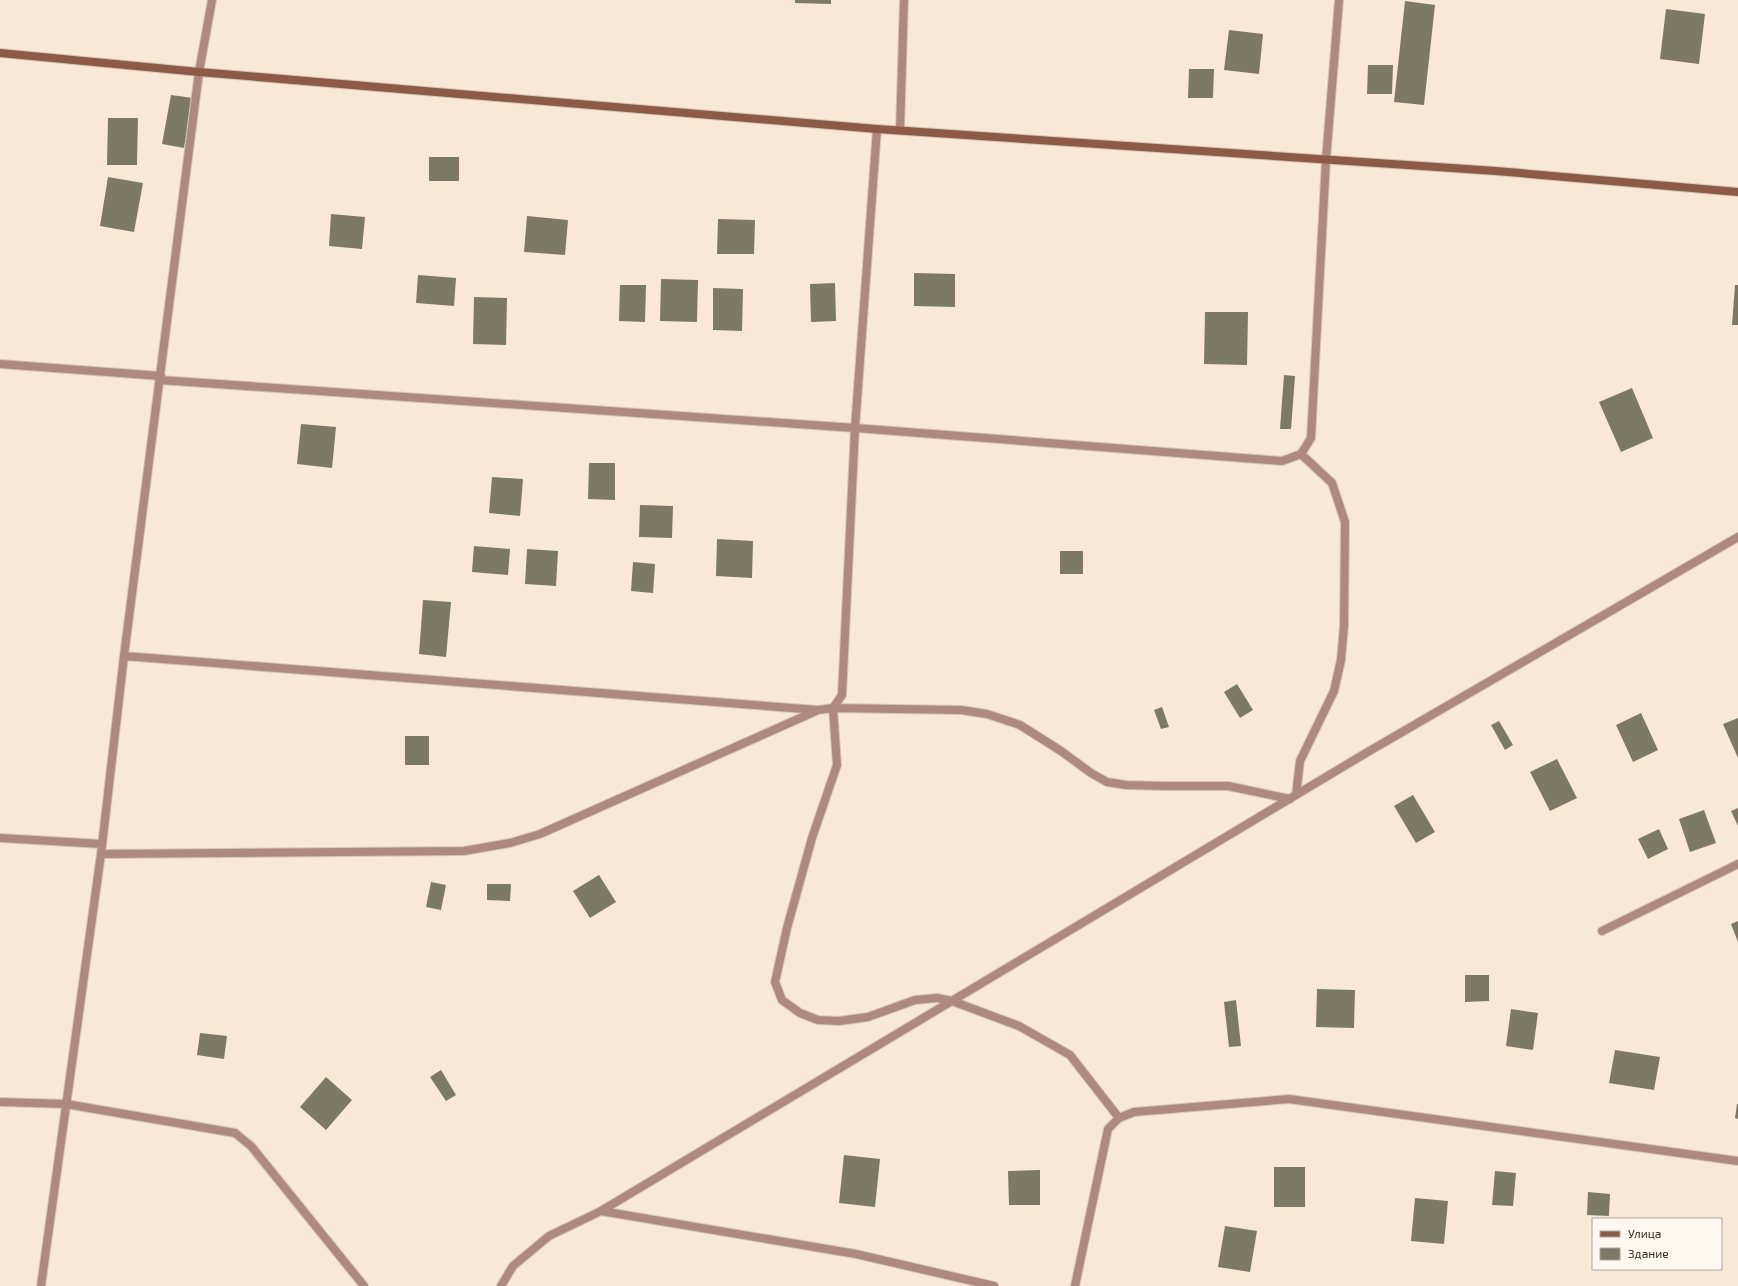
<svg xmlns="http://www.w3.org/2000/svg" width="1738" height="1286" viewBox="0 0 1738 1286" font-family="'Exo 2',sans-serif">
<rect width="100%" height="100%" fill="#f9e8d6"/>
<path fill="#7c7965" d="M795 0H831V4L795 3Z
M1405 1 1435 5 1424 105 1394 102Z
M1666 9 1705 14 1699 64 1660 59Z
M1229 30 1263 34 1259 74 1224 70Z
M1368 65H1393L1392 94H1367Z
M1189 69H1214L1213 98H1188Z
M171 95 193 98 184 148 162 144Z
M108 118H138L137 165H107Z
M429 157H459V181H429Z
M108 177 143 183 134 232 100 226Z
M331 214 365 217 362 249 329 246Z
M527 216 568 220 565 255 524 252Z
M718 219 755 220 754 254H717Z
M914 273 955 274V307L914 306Z
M418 275 456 278 454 306 416 303Z
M661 279 698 280 697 322 660 321Z
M835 283 836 321 811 322 810 284Z
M620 285H646L645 322 619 321Z
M1735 285H1738V325H1732Z
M713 288 743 289 742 331 713 330Z
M474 297 507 298 506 345 473 344Z
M1205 312H1248L1247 365 1204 364Z
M1284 375 1295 376 1291 429H1280Z
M1632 388 1653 438 1621 452 1599 402Z
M301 424 336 427 332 468 297 464Z
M589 463H615V500L588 499Z
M492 477 523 479 520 516 489 513Z
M640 505 673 506 672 538 639 537Z
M717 539 753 541 752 578 716 576Z
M474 546 510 549 508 575 472 572Z
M527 549 558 551 556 586 525 584Z
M1060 551H1083V574H1060Z
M633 562 655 564 653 593 631 591Z
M423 600 451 602 446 657 419 654Z
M1237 684 1253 710 1240 718 1224 692Z
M1162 707 1169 727 1161 729 1154 710Z
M1641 713 1658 750 1633 762 1616 725Z
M1738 718V758L1723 724Z
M1499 721 1513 745 1505 750 1491 725Z
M405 736H429V765H405Z
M1557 759 1577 798 1550 811 1530 772Z
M1413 795 1435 832 1416 843 1394 806Z
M1738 808V826L1731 811Z
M1704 810 1716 843 1690 852 1679 819Z
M1659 829 1668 849 1648 859 1638 839Z
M599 875 616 902 590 918 573 891Z
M431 882 446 885 441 910 426 907Z
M487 884H511L510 901 487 900Z
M1738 921V942L1731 924Z
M1465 975H1489V1001L1465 1002Z
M1317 989 1355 990 1354 1028 1316 1027Z
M1236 1000 1241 1046 1229 1047 1224 1002Z
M1511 1009 1538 1013 1533 1050 1506 1046Z
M200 1033 227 1036 224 1059 197 1055Z
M1615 1050 1660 1057 1654 1090 1609 1083Z
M441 1070 456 1095 446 1101 430 1077Z
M326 1077 352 1100 326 1130 300 1107Z
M1737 1104H1738V1119L1735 1118Z
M844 1155 880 1159 875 1207 839 1203Z
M1274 1167H1305V1207H1274Z
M1040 1170V1205H1009L1008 1171Z
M1495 1171 1516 1173 1513 1206 1492 1205Z
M1588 1192 1610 1194 1609 1216 1587 1215Z
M1415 1198 1448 1201 1444 1244 1411 1241Z
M1225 1226 1257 1231 1250 1272 1218 1267Z"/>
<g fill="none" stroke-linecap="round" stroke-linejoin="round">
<defs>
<path id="lane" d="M855 428 1282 461 1301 454 1311 438 1326 160"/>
<path id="street" d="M900 130 904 0
M1326 160 1339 0
M0 364 161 376
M160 380 855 428
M124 656 818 710 833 708 842 695 855 428 877 129
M1296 795 1300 761 1334 691 1341 660 1344 626 1345 522 1332 483 1301 454
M0 838 102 844
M101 854 464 851 510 843 540 834 816 711
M1602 931 1738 864
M0 1102 66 1104 235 1133 251 1146 364 1286
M1119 1118 1070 1055 1019 1026 952 1001 937 998 915 1000 868 1017 839 1021 818 1020 800 1013 782 1000 775 982 787 928 812 838 837 765 833 708 961 710 987 714 1020 725 1061 751 1091 773 1107 782 1126 785 1164 786H1228L1290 799
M601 1211 856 1254 994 1286
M41 1286 101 854 124 656 199 72 212 0
M501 1286 513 1266 549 1236 601 1211 1366 753 1738 537
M1075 1286 1108 1129 1119 1118 1134 1112 1289 1099 1738 1161"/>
<path id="secondary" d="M0 53 199 72 877 129 1496 171 1738 192"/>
</defs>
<use href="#lane" stroke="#d5c6b6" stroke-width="10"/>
<use href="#street" stroke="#d5c6b6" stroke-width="10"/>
<use href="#secondary" stroke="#d5c6b6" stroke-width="10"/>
<use href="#lane" stroke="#ae897d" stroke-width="8"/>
<use href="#street" stroke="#ae897d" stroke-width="8"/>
<use href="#secondary" stroke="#8e5a48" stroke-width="8"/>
</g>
<rect x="1592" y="1218" width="130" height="52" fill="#fef7f0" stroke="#ada69f"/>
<rect x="1600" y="1231" width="20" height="6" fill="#8e5a48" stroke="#ada69f"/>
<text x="1628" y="1238" font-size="12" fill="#332d26">Улица</text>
<rect x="1600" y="1248" width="20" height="12" fill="#7c7965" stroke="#ada69f"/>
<text x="1628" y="1258" font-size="12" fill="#332d26">Здание</text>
</svg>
